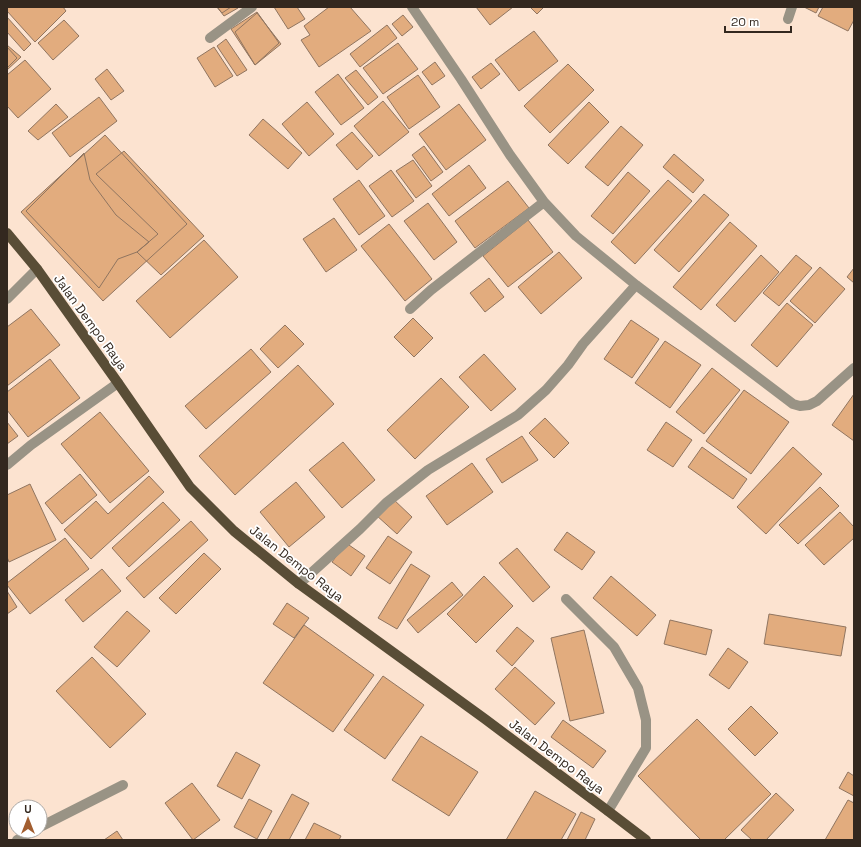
<svg xmlns="http://www.w3.org/2000/svg" width="861" height="847" viewBox="0 0 861 847" font-family="'Space Grotesk',sans-serif">
<rect width="100%" height="100%" fill="#fce3d0"/>
<path fill="#e2ac7e" stroke="#907560" d="M9 7H63L66 11 35 42 7 11V8Z
M217 7H238V8L224 16Z
M217 7H231L222 13Z
M274 7H297L305 19 288 29Z
M329 7H350L371 31 319 67 301 40 310 35 304 26Z
M476 7H513L490 25Z
M530 7H544L537 14Z
M804 7H819L816 13Z
M823 7H854V20L848 31 818 16Z
M257 12 279 43 255 65 231 29Z
M257 13 281 44 255 65 235 32Z
M403 15 413 27 402 36 392 24Z
M7 17 31 44 24 51 7 32Z
M64 20 79 36 53 60 38 43Z
M387 25 397 38 360 67 350 54Z
M534 31 558 61 519 91 495 60Z
M226 39 247 70 237 76 217 46Z
M398 43 418 69 383 94 363 68Z
M7 45 21 57 7 70Z
M7 47 17 58 7 68Z
M214 47 233 76 215 87 197 58Z
M25 60 51 89 18 118 7 106V75Z
M435 62 445 76 432 85 422 72Z
M491 63 500 74 481 89 472 77Z
M568 64 594 90 550 133 524 106Z
M107 69 124 91 111 100 95 79Z
M356 70 378 97 368 105 345 78Z
M338 74 364 108 341 125 315 92Z
M418 75 440 107 409 129 387 97Z
M99 97 117 121 70 157 52 133Z
M383 101 409 132 379 156 354 126Z
M307 102 334 134 309 156 282 124Z
M589 102 609 122 568 164 548 145Z
M56 104 68 117 38 140 28 131Z
M459 104 486 140 446 170 419 134Z
M263 119 302 153 288 169 249 135Z
M621 126 643 145 608 186 585 167Z
M352 132 373 156 357 170 336 145Z
M105 135 187 224 103 301 21 212Z
M424 146 443 172 431 181 412 155Z
M124 151 204 236 161 275 137 252 158 234 96 174Z
M84 153 90 180 116 215 149 242 137 252 118 259 99 288 26 211Z
M674 154 704 180 693 193 663 167Z
M413 160 432 186 416 198 396 171Z
M469 165 486 188 449 216 432 194Z
M391 170 414 201 392 217 369 186Z
M628 172 650 191 613 234 591 216Z
M359 180 385 216 359 235 333 199Z
M668 180 692 201 635 264 611 242Z
M508 181 529 208 475 248 455 221Z
M704 194 729 215 679 272 654 250Z
M428 203 457 242 434 260 404 221Z
M334 218 357 250 326 272 303 239Z
M528 220 553 252 508 287 483 256Z
M730 222 757 246 701 310 673 287Z
M389 224 432 279 405 301 361 246Z
M204 240 238 277 170 338 136 301Z
M559 252 582 278 541 314 518 287Z
M761 255 779 272 735 322 716 305Z
M796 255 812 268 779 306 763 293Z
M820 267 845 289 815 323 790 301Z
M854 268V283L847 277Z
M489 278 504 297 485 312 470 293Z
M787 303 813 325 777 367 751 345Z
M31 309 60 345 7 386V327Z
M413 318 433 338 414 357 394 337Z
M631 320 659 339 632 378 604 359Z
M285 325 304 344 278 368 260 349Z
M665 341 701 365 670 408 635 383Z
M251 349 271 372 206 429 185 406Z
M484 354 516 389 491 411 459 377Z
M50 359 80 398 28 437 7 410V392Z
M298 365 334 404 235 495 199 456Z
M712 368 740 390 704 434 676 412Z
M441 378 469 407 415 459 387 430Z
M744 390 789 422 751 474 706 441Z
M854 394V441L832 425Z
M100 412 149 471 110 503 61 444Z
M545 418 569 443 554 458 529 433Z
M7 422 18 436 7 444Z
M666 422 692 440 673 467 647 450Z
M522 436 538 460 502 483 486 459Z
M343 442 375 480 342 508 309 470Z
M702 447 747 479 733 499 688 467Z
M793 447 822 474 766 534 737 507Z
M472 463 493 492 447 525 426 496Z
M80 474 97 495 62 524 45 503Z
M149 476 164 492 91 559 64 530 96 501 108 514Z
M296 482 325 517 289 547 260 512Z
M30 484 56 540 9 562 7 557V495Z
M820 487 839 506 798 544 779 525Z
M392 498 412 517 397 534 376 515Z
M163 502 180 520 129 567 112 548Z
M840 512 854 527V538L824 565 805 545Z
M191 521 208 540 144 598 126 578Z
M567 532 595 552 582 570 554 550Z
M388 536 412 552 390 584 366 568Z
M65 538 89 569 30 614 7 585V583Z
M346 543 365 556 351 576 332 562Z
M517 548 550 587 533 602 499 563Z
M204 553 221 569 176 614 159 598Z
M411 564 430 576 397 629 378 618Z
M102 569 121 591 83 622 65 600Z
M484 576 513 606 476 643 447 614Z
M611 576 656 615 637 636 593 598Z
M452 582 463 595 418 633 407 620Z
M7 591 17 607 7 614Z
M287 603 309 618 294 638 273 624Z
M127 611 150 631 117 667 94 647Z
M769 614 846 627 841 656 764 644Z
M670 620 712 630 706 655 664 644Z
M304 625 374 675 333 732 263 683Z
M517 627 534 641 512 666 496 651Z
M584 630 604 713 570 721 551 638Z
M728 648 748 662 729 689 709 675Z
M92 657 146 714 110 748 56 691Z
M515 667 555 703 535 725 495 689Z
M383 676 424 705 385 759 344 730Z
M751 706 778 733 755 756 728 729Z
M697 719 771 794 724 840H701L638 776Z
M563 720 606 751 593 768 551 737Z
M421 736 478 772 449 816 392 780Z
M236 752 260 765 242 799 217 786Z
M848 772 854 776V796L839 788Z
M192 783 220 820 193 840 165 803Z
M535 791 576 814 561 840H506Z
M776 793 794 810 766 840H752L741 830Z
M292 794 309 803 289 840H267Z
M249 799 272 811 257 839 234 827Z
M848 800 854 803V840H825Z
M581 812 595 819 585 840H567Z
M314 823 341 836 339 840H305Z
M117 831 123 840H104Z"/>
<g fill="none" stroke-linecap="round" stroke-linejoin="round">
<path stroke="#999385" stroke-width="10" d="M566 599 614 647 638 688 646 720V748L608 811"/>
<path stroke="#999385" stroke-width="10" d="M412 7 461 79 510 155 544 202 576 236 636 285 793 404 800 406 809 405 817 401 854 368
M788 19 792 7
M210 38 252 7
M7 299 37 269
M410 309 431 290 544 202
M7 465 31 445 118 383
M299 584 360 529 386 503 428 470 518 415 546 390 568 365 583 344 636 285
M40 827 123 785
M17 840 33 831"/>
<path stroke="#594d36" stroke-width="10" d="M7 233 37 269 118 383 190 487 234 531 299 584 485 719 608 811 646 840"/>
</g>
<g text-anchor="middle" stroke-width="3.5" stroke-linejoin="round" paint-order="stroke">
<g font-size="13" fill="#33281f" stroke="#fff">
<text transform="translate(91 322) rotate(54)" y="5">Jalan Dempo Raya</text>
<text transform="translate(297 563) rotate(38)" y="5">Jalan Dempo Raya</text>
<text transform="translate(557 756) rotate(37)" y="5">Jalan Dempo Raya</text>
</g>
</g>
<rect width="861" height="847" fill="none" stroke="#33281f" stroke-width="16"/>
<g transform="translate(28 819)"><circle r="19" fill="#ffffff" stroke="#ada9a5"/>
<path d="M0-3L7 15L0 10L-7 15Z" fill="#a25e30"/>
<text y="-6" font-size="11" font-weight="bold" text-anchor="middle" fill="#33281f">U</text>
</g>
<path d="M725 26v6h66v-6" fill="none" stroke="#33281f" stroke-width="2"/>
<text x="731" y="26" font-size="12" fill="#33281f" stroke="#ffffff" stroke-width="3" paint-order="stroke">20 m</text>
</svg>
